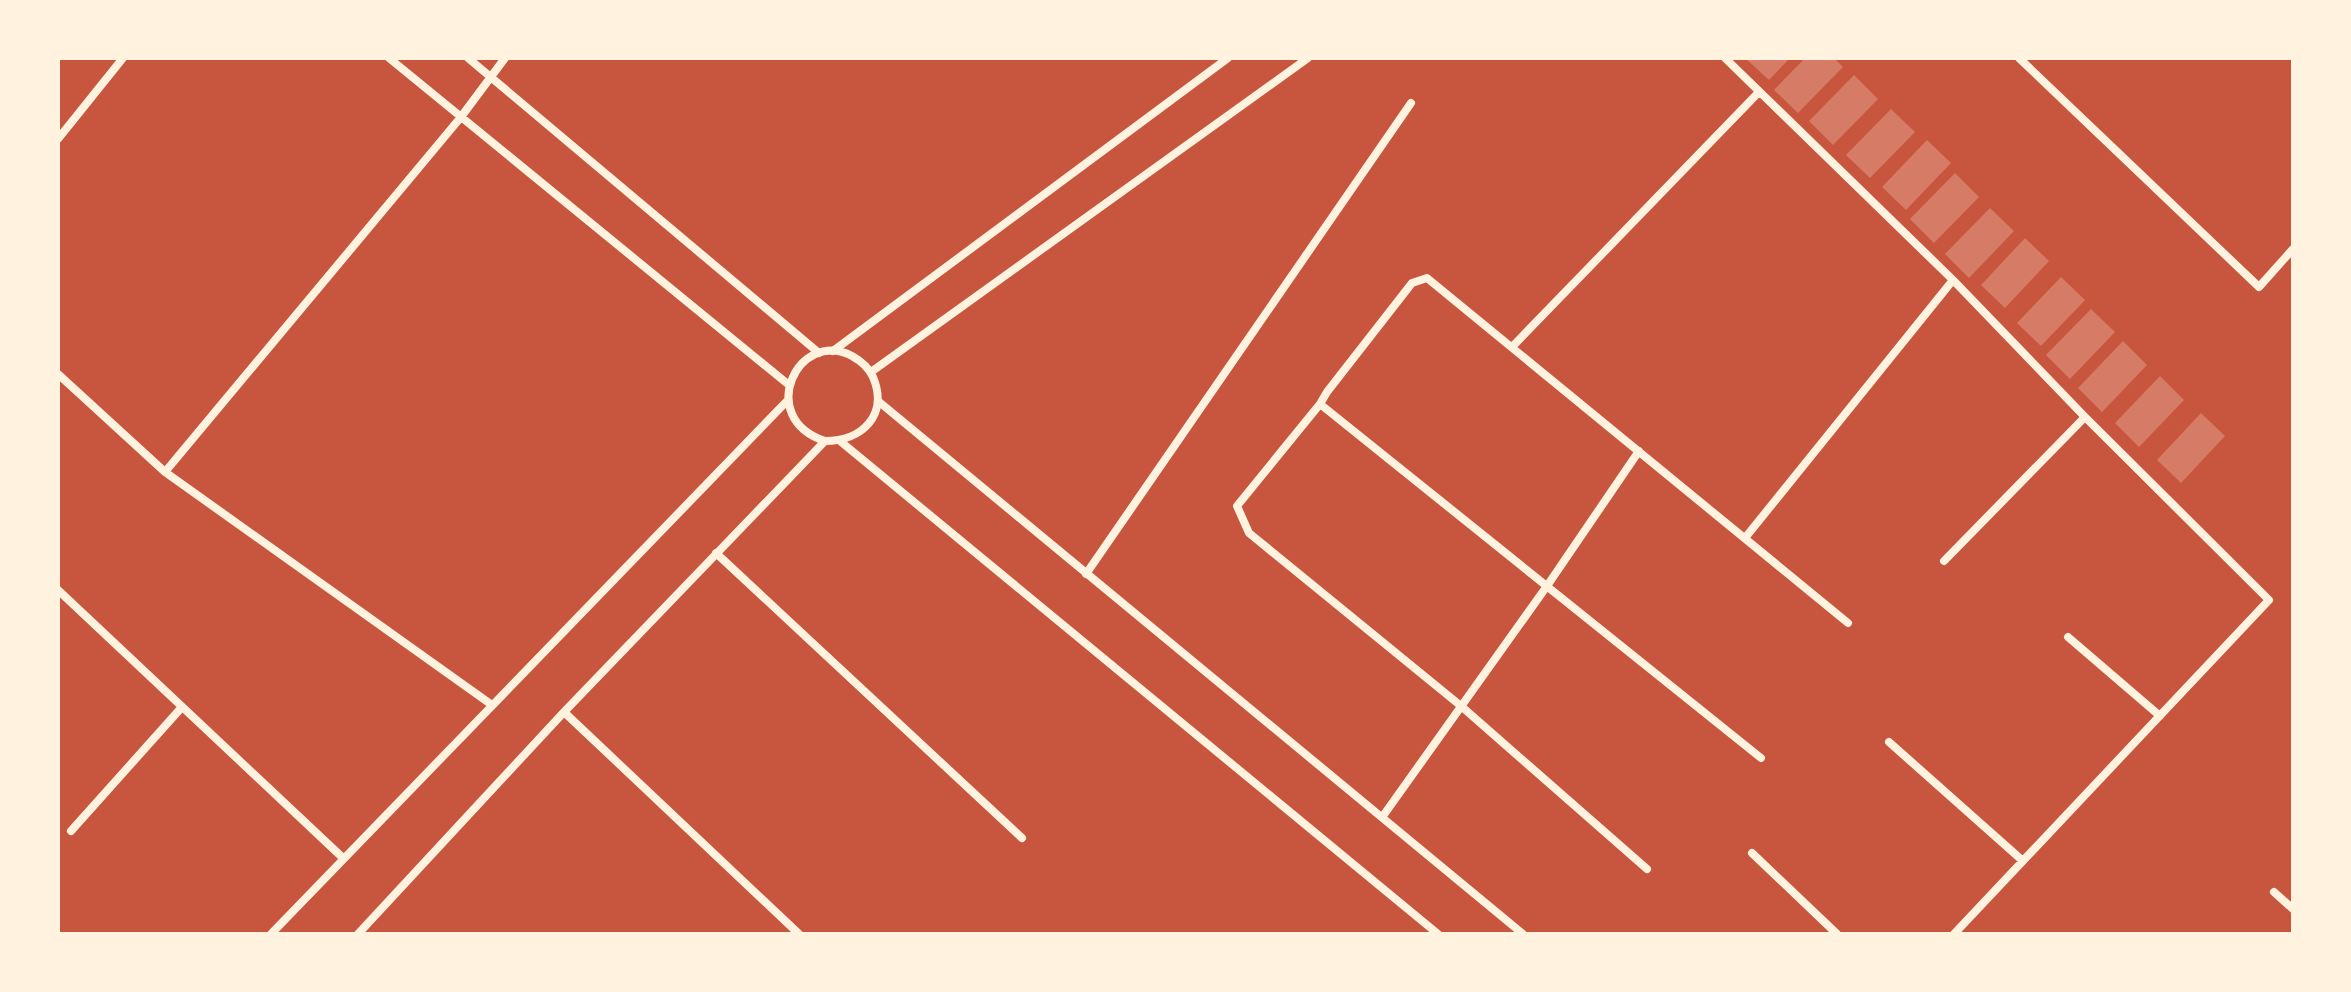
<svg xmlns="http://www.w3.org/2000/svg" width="2351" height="992" viewBox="0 0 2351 992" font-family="Merriweather,serif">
<rect width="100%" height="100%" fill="#c8553d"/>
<path fill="#d67c66" d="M1745 58H1790L1769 80Z
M1805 58H1834L1843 67 1798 113 1774 90Z
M1854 75 1878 99 1833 145 1809 121Z
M1891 109 1915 132 1870 178 1846 155Z
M1927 140 1951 163 1906 210 1882 187Z
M1955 173 1979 197 1934 243 1910 219Z
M1990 208 2014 231 1969 278 1945 254Z
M2025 238 2049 261 2005 308 1981 285Z
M2061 277 2085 300 2041 346 2017 323Z
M2091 309 2115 332 2070 379 2046 355Z
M2123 341 2147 365 2102 412 2078 388Z
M2160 376 2184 400 2139 447 2115 423Z
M2201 413 2225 436 2181 483 2157 460Z"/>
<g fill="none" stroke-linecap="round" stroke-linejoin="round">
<path stroke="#fff3e0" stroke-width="8" d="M389 58 789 385
M468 58 819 353
M1725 58 1953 280 2085 417 2269 600 1954 934
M2019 58 2259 287 2293 249
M58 139 123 58
M1512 347 1758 93
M833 351 1228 58
M871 372 1308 58
M58 374 165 472 461 117 505 58
M878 401 1523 934
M1320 404 1237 506 1249 533 1461 706 1647 869
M840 441 1438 934
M165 472 492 705
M1745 538 1953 280
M716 553 1022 838
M1944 561 2085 417
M1086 574 1411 103
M58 590 343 858
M2068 637 2160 716
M564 712 799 934
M1889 742 2023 861
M1761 758 1320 404 1327 392 1412 283 1427 278 1848 623
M1383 816 1547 586 1639 451
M71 831 182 707
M1752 853 1837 934
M2274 892 2293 909
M271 934 788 400
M358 934 564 712 825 441C862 441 889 415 873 377 869 368 861 361 852 356 798 328 755 418 825 441"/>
</g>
<rect width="2351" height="992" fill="none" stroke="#fff3e0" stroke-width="120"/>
</svg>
